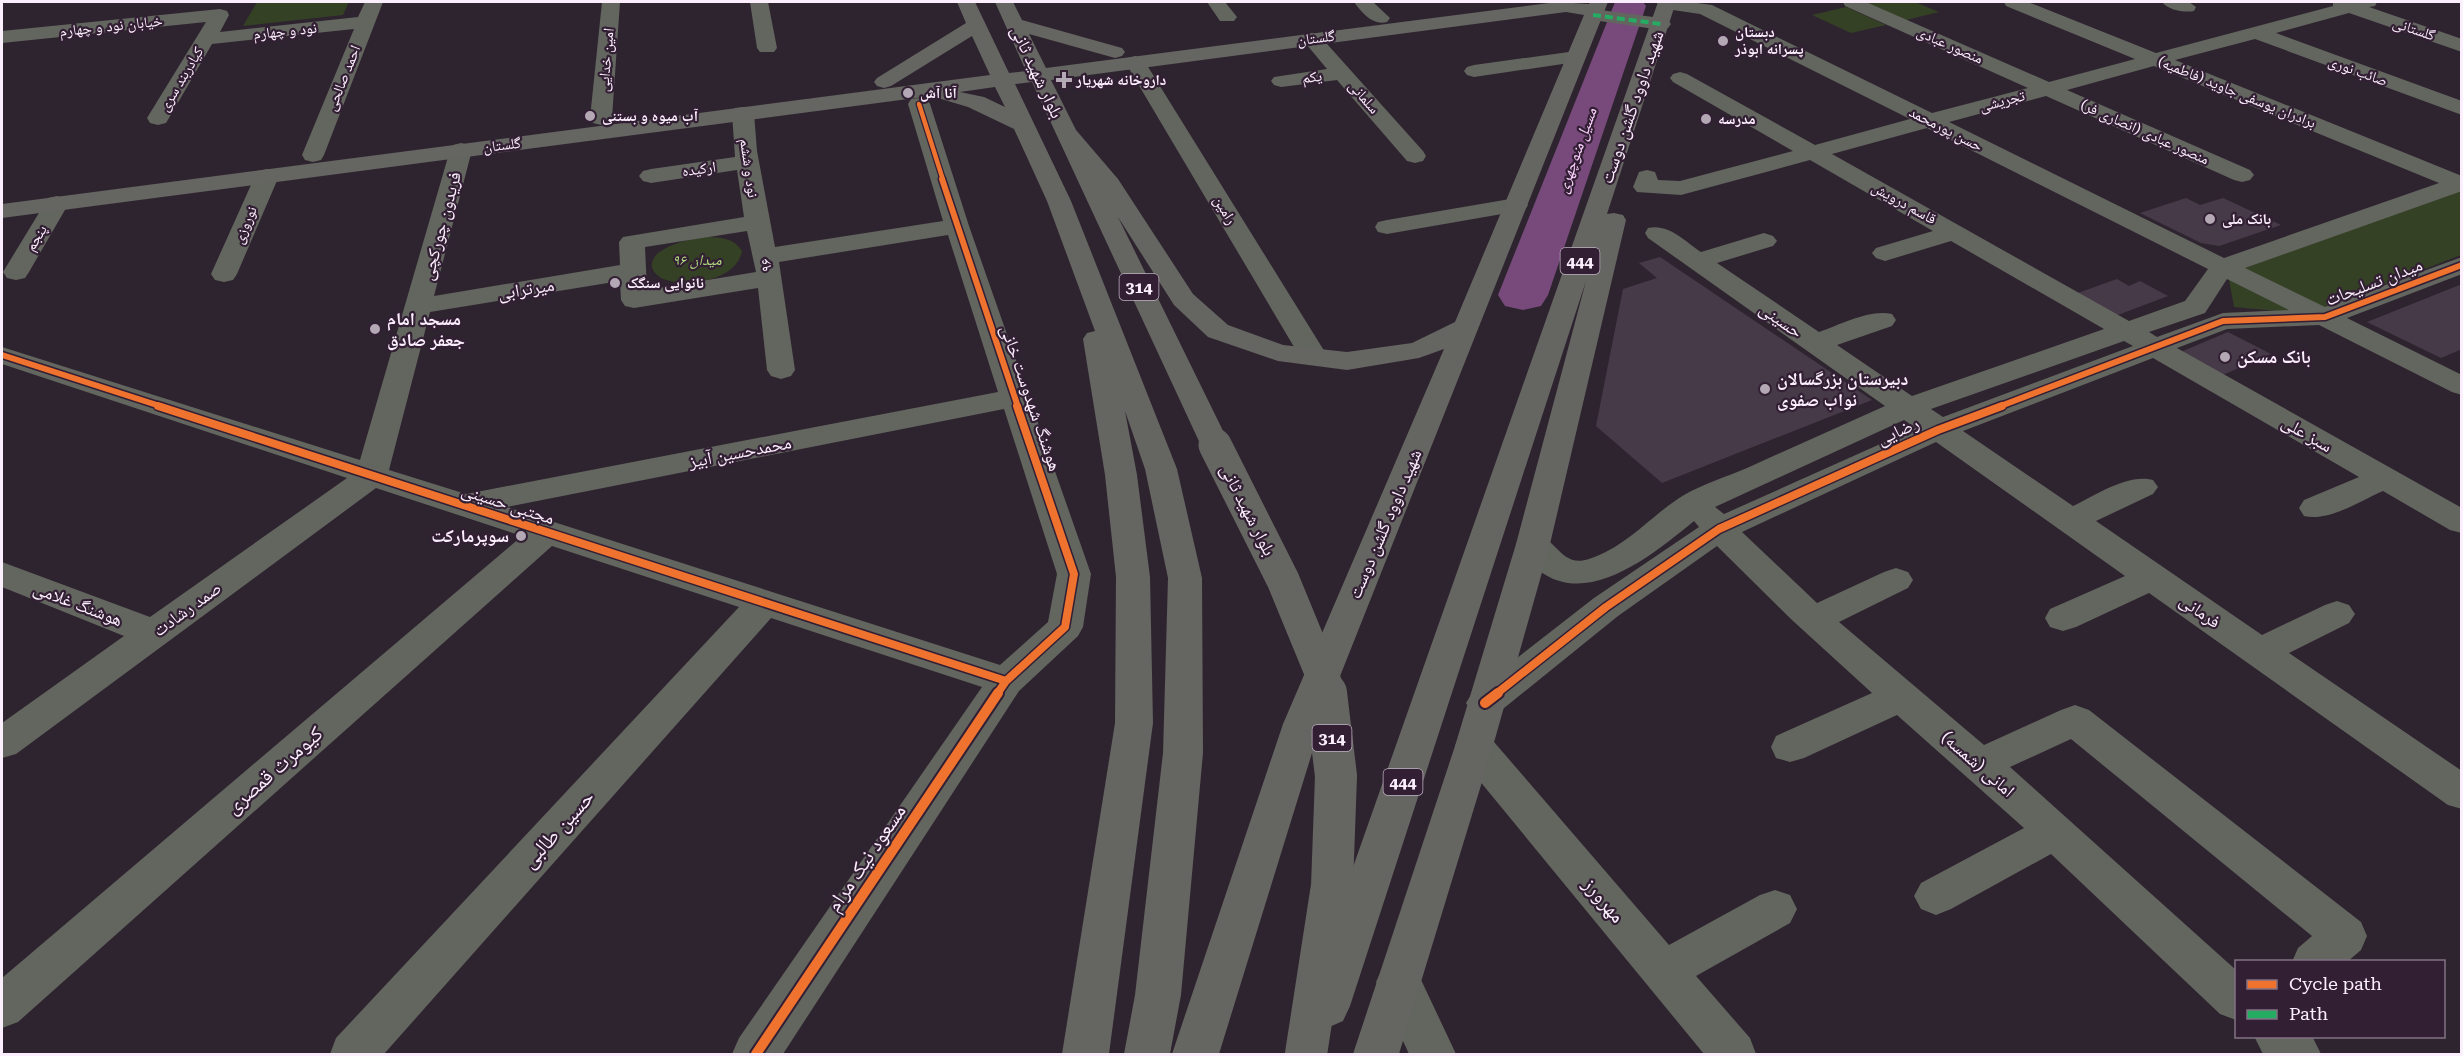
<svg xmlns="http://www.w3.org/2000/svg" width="2463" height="1056" viewBox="0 0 2463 1056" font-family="'Roboto Serif','Noto Naskh Arabic',serif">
<rect width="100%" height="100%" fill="#2e242f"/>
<path fill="#354125" d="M257 2H349L343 15 243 26Z
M1871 2H1915L1939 12 1906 20 1867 3Z
M1846 7 1886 25 1851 33 1812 15Z
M2461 190V255L2308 314 2234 307 2228 274Z
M705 237C720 237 734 238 742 251 737 281 684 289 661 278 657 275 653 272 652 267 649 247 691 239 705 237Z"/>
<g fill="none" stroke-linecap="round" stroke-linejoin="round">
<path fill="#774a7b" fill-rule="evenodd" d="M1615 2H1643L1646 6 1548 295 1541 306 1523 310 1505 306 1498 295Z"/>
</g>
<path fill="#473a48" d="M2186 198 2200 205 2223 198 2281 225 2219 246 2201 243 2140 213Z
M1660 257 1872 400 1662 483 1596 426 1623 289 1657 278 1639 263Z
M2117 279 2129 286 2140 281 2168 296 2115 316 2075 294Z
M2462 284V349L2441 358 2367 322Z
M2228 332 2271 354 2218 377 2184 359 2183 351Z"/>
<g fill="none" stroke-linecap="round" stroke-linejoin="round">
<path fill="#63655f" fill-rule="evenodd" d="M365 2H383L324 155 321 160 313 162 305 160 302 155 354 29 212 44 169 118 166 123 158 125 150 123 147 118 206 22 2 43V31L220 9 227 11 229 15 220 32 358 17Z
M602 2H620L612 118 609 123 601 125 593 123 590 118Z
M750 2H768L777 48 774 52H760L757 48Z
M1207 2H1225L1237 17 1234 21H1220Z
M1354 2H1373L1390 18 1387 22C1373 26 1362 13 1354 2Z
M1658 2H1690L1712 5 1932 113 2028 88 1845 6 1843 2H1866L2049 82 2135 59 2006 6 2004 2H2028L2156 53 2333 6V2H2377L2375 6 2369 7 2462 39V52L2349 13 2276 33 2462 101V115L2255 39 2175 60 2462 176V191L2245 268 2325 307 2462 257V274L2347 318 2462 375V395L2452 392 2319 325 2227 329 2177 348 2462 508V533L2450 530 2383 491C2360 501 2329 522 2304 516L2299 508 2304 500 2359 477 2153 358 1963 431 2073 506C2096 495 2128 473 2153 480L2158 487 2153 494 2096 521 2262 635 2325 605 2337 601 2349 605 2355 614 2349 623 2289 653 2462 771V809L2448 805 2149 593 2076 627 2063 631 2050 627 2045 618 2050 609 2125 576 1936 442 1742 532 1817 603 1884 572 1896 568 1908 572 1913 580 1908 588 1839 622 1984 745 2061 710 2075 705 2089 710 2361 922 2367 936 2361 950 2347 962H2292L2298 948 2312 936 2071 739 2010 767 2236 970V1020L2220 1014 2051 854 1951 909 1936 915 1921 909 1914 896 1921 883 2024 828 1897 715 1804 758 1790 762 1776 758 1771 747 1776 736 1872 693 1792 620 1717 546 1618 616 1498 713 1485 717 1472 713 1466 703 1472 693 1594 598 1699 527 1694 521C1643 563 1566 625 1516 544L1521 536C1557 526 1556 570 1589 559 1627 547 1651 515 1684 495 1703 484 1726 477 1747 468 1793 447 1839 427 1885 406L1648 238 1645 233 1648 228C1668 223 1685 241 1701 252L1764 233 1773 236 1777 241 1773 246 1717 263 1819 332C1840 325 1869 309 1892 314L1896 320 1892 326 1837 345 1912 396 2104 329 1951 241 1885 261 1876 258 1872 253 1876 248 1933 231 1810 160 1681 195 1637 192 1633 187 1639 172 1647 170 1655 172 1658 180 1680 181 1793 151 1673 82 1670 78 1673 74 1680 72 1687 74 1815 145 1910 119 1700 14 1659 8 1657 4ZM2154 66 2439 183 2224 258 1949 122 2046 96 2234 180 2242 182 2250 180 2254 175 2250 170 2067 90ZM1927 128 2208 269 2185 301 2129 321 1832 154ZM2227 279 2289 310 2223 313 2157 337 2149 332 2205 313ZM2124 341 2133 346 1943 417 1931 409ZM1904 420 1916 428 1724 514 1715 507Z
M2162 2H2189L2196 7 2194 11C2184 13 2168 10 2162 2Z
M1593 9 1661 18 1668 20 1671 24 1668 28 1661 30 1586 19 1584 15 1586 11Z
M1312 33 1319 35 1423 151 1426 156 1423 161 1415 163 1407 161 1337 80 1281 87 1274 85 1271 81 1274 77 1327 69 1302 39 1305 35Z
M1576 51 1583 53 1586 57 1583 61 1474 77 1467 75 1464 71 1467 67 1474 65Z
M1135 56 1142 58 1145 62 1328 357 1324 363 1314 365 1304 363 1300 357 1125 62 1128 58Z
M919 98 927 99 930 104 969 226 1091 574 1083 627 1078 636 1019 691 783 1054H732L739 1038 982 687 771 618 384 1054H330L336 1038 739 607 552 546 18 1022 2 1028V978L522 536 376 488 16 754 2 758V723L124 636 2 587V562L150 617 347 478 2 364V347L360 460 450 150 453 145 461 143 469 145 472 150 434 296 620 265 619 242 623 237 744 217 737 170 651 183 643 181 639 176 643 171 651 169 735 157 732 113 735 108 743 107 751 108 754 113 757 151 775 247 943 221 908 104 911 99ZM747 231 756 272 647 290 645 247ZM948 235 998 392 466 494 389 470 430 312 620 281 621 300 625 306 634 308 758 288 767 370 771 376 781 379 791 376 795 370 779 262ZM1004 409 1057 574 1048 622 1000 665 507 507Z
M267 169 275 171 279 176 237 274 233 280 224 282 215 280 211 274 255 176 259 171Z
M57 196 66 198 69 203 29 272 25 278 16 280 7 278 3 272 45 203 48 198Z
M1516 198 1525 200 1528 205 1525 210 1387 234 1378 232 1375 227 1378 222 1387 220Z
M1474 731 1488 735 1669 945 1760 895 1775 890 1790 895 1797 909 1790 923 1696 976 1750 1038 1756 1054H1704L1460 757 1455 746 1460 735Z
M1399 961 1415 967 1456 1054H1409L1376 982 1383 967Z
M2254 1036H2312L2321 1054H2263Z"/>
<path fill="#656561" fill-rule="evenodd" d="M957 2H975L1009 73 1026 71 995 2H1013L1022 20 1122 48 1125 52 1122 56 1115 58 1029 34 1046 68 1557 2 1589 4 1590 2H1608L1321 724 1219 1054H1172L1283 724 1444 349 1419 358 1347 370 1278 361 1208 337 1174 305 1118 217 1230 445 1226 452 1215 455 1204 452 1032 82 1015 84 1071 201 1177 469 1202 578 1203 753 1181 995 1170 1054H1124L1135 995 1163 753 1168 578 1145 469 1125 411 1137 475 1150 577 1153 723 1109 1054H1062L1115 723 1116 577 1105 475 1083 339 1087 333 1095 331 1047 201 1014 129 968 107 931 96 2 218V204L990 75 972 36 891 86 884 88 877 86 874 82 877 78 966 23ZM1566 12 1584 15 1455 322 1412 343 1347 352 1283 345 1228 325 1193 294 1118 179 1076 130 1051 80ZM995 87 1005 107 984 97 960 92Z
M1658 2H1676L1607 214 1614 213 1623 215 1626 220 1550 544 1493 746 1399 1054H1353L1455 746 1516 544 1586 281 1350 1006 1343 1021 1327 1028 1311 1021 1304 1006Z"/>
<path stroke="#656561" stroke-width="33" d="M1215 445 1283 580 1325 682 1326 694"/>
<path stroke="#656561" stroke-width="42" d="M1306 1054 1332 886 1336 776 1326 693"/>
<path stroke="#26ab63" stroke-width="4" stroke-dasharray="8 4" stroke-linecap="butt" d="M1593 15 1661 24"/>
<defs>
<path id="cycleway-far3" d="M919 104 943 180"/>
<path id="cycleway-far2" d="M942 179 1018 407
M2 355 163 407
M1998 407 2223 321 2325 317 2462 265"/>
<path id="cycleway-far1" d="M158 406 1006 681
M997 694 1006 681 1065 627 1074 574 1017 406
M1496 694 1606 607 1719 529 1938 430 2002 406"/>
<path id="cycleway" d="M1485 703 1498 693
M756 1054 998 693"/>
</defs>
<use href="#cycleway-far3" stroke="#321f34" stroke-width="7"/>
<use href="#cycleway-far2" stroke="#321f34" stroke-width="9"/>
<use href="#cycleway-far1" stroke="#321f34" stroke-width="11"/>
<use href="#cycleway" stroke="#321f34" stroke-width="14"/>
<use href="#cycleway-far3" stroke="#ef722f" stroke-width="4.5"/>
<use href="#cycleway-far2" stroke="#ef722f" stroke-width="6"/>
<use href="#cycleway-far1" stroke="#ef722f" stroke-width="8"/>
<use href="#cycleway" stroke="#ef722f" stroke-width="10"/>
</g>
<g fill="#b4a8b5" stroke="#321f34" stroke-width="2">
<circle cx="1723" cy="41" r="6"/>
<path d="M1061 71h6v6h6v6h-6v6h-6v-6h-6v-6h6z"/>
<circle cx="908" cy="93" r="6"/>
<circle cx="590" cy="116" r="6"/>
<circle cx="1706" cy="119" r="6"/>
<circle cx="2210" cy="219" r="6"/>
<circle cx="615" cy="283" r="6"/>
<circle cx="375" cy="329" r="6"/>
<circle cx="2225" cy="357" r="6"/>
<circle cx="1765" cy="389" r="6"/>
<circle cx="521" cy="536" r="6"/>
</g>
<g text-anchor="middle" stroke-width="4.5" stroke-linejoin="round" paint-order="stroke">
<g font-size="15" fill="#fceffd" stroke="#321f34">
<text transform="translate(111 26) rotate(-6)" y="5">خیابان نود و چهارم</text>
<text transform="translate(2414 29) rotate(19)" y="5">گلستانی</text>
<text transform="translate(285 31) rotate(-6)" y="5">نود و چهارم</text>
<text transform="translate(1316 38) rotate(-7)" y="5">گلستان</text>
<text transform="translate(1950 45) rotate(24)" y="5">منصور عبادی</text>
<text transform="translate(606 60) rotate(-85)" y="5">امین خدایی</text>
<text transform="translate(2358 71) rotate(20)" y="5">صائب نوری</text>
<text transform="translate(1312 77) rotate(-8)" y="5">یکم</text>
<text transform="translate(343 78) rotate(-68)" y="5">احمد صالحی</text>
<text transform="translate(181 79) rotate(-59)" y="5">کیادربند سری</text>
<text transform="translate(2237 92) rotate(22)" y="5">برادران یوسفی جاوید (فاطمیه)</text>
<text transform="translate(1364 97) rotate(49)" y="5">سلمانی</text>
<text transform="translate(2002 101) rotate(-15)" y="5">تجریشی</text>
<text transform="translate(1946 129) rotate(27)" y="5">حسن پورمحمد</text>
<text transform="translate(2145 132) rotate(24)" y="5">منصور عبادی (انصاری فر)</text>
<text transform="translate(502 145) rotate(-7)" y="5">گلستان</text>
<text transform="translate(749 168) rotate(82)" y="5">نود و ششم</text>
<text transform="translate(699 169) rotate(-8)" y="5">ارکیده</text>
<text transform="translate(1904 203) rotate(29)" y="5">قاسم درویش</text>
<text transform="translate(1225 210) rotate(59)" y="5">رامین</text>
<text transform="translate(245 225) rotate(-67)" y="5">نوروزی</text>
<text transform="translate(36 238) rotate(-59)" y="5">پنجم</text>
<text transform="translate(766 265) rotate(-96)" y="5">۹۶</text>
</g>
<g font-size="15" font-weight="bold" fill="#fceffd" stroke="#321f34" text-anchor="start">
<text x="1735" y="37">دبستان<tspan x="1735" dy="17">پسرانه ابوذر</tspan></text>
<text x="1076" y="85">داروخانه شهریار</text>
<text x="920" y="98">آنا آش</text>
<text x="602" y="121">آب میوه و بستنی</text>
<text x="1718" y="124">مدرسه</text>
<text x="2222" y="224">بانک ملی</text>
<text x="627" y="288">نانوایی سنگک</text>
</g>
<g font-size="15" font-style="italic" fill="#b0db7f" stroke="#321f34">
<text x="697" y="265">میدان ۹۶</text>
</g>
<g font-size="16" font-style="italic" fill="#fbd0fe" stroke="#321f34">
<text transform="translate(1576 150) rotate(-70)" y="6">مسیل منوچهری</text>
</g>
<g fill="#321f34" stroke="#bfb1c1" stroke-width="1.5">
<rect x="1560.5" y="248" width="39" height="26" rx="4.5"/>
<rect x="1119.5" y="274" width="39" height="26" rx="4.5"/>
<rect x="1312.5" y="725" width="39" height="26" rx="4.5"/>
<rect x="1383.5" y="769" width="39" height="26" rx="4.5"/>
</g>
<g font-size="16" font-weight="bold" fill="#fceffd">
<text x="1580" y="267">444</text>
<text x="1139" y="293">314</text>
<text x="1332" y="744">314</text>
<text x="1403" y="788">444</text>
</g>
<g font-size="18" fill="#fceffd" stroke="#321f34">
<text transform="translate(1037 72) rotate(65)" y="6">بلوار شهید ثانی</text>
<text transform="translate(1632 107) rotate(-71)" y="6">شهید داوود گلشن دوست</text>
<text transform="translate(441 226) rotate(-75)" y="6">فریدون چورکچی</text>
<text transform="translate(2374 282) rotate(-21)" y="6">میدان تسلیحات</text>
<text transform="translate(526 289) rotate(-9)" y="6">میرترابی</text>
<text transform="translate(1781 320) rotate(35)" y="6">حسینی</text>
<text transform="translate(1031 398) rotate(71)" y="6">هوشنگ شهدوست خانی</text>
<text transform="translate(1898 431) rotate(-24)" y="6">رضایی</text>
<text transform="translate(2307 434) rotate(30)" y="6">سبز علی</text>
<text transform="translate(740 452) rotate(-11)" y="6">محمدحسین آبیز</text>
<text transform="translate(508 504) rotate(18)" y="6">مجتبی حسینی</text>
<text transform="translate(1248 510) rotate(63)" y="6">بلوار شهید ثانی</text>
<text transform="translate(1385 524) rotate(-67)" y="6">شهید داوود گلشن دوست</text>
<text transform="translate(78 604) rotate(21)" y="6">هوشنگ غلامی</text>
<text transform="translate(187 609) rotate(-36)" y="6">صمد رشادت</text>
<text transform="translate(2200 611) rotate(35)" y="6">فرمانی</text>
<text transform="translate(1978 764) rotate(41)" y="6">امانی (شمسه)</text>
</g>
<g font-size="18" font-weight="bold" fill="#fceffd" stroke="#321f34" text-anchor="start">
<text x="387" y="325">مسجد امام<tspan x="387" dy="21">جعفر صادق</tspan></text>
<text x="2237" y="363">بانک مسکن</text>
<text x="1777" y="385">دبیرستان بزرگسالان<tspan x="1777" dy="21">نواب صفوی</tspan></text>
<text x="509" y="542" text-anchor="end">سوپرمارکت</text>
</g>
<g font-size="21" fill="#fceffd" stroke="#321f34">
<text transform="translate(274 770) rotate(-41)" y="7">کیومرث قمصری</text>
<text transform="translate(558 829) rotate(-48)" y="7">حسین طالبی</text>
<text transform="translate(866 858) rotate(-56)" y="7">مسعود نیک مرام</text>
<text transform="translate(1604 900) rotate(50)" y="7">مهرورز</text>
</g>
</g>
<rect width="2463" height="1056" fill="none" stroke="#fceffd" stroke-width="6"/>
<rect x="2235" y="960" width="210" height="78" fill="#321f34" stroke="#837284" stroke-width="1.5"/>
<rect x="2247" y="980" width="30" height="9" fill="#ef722f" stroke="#837284" stroke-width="1.5"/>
<text x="2289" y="990" font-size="18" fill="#fceffd">Cycle path</text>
<rect x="2247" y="1010" width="30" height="9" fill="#26ab63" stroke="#837284" stroke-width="1.5"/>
<text x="2289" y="1020" font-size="18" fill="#fceffd">Path</text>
</svg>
